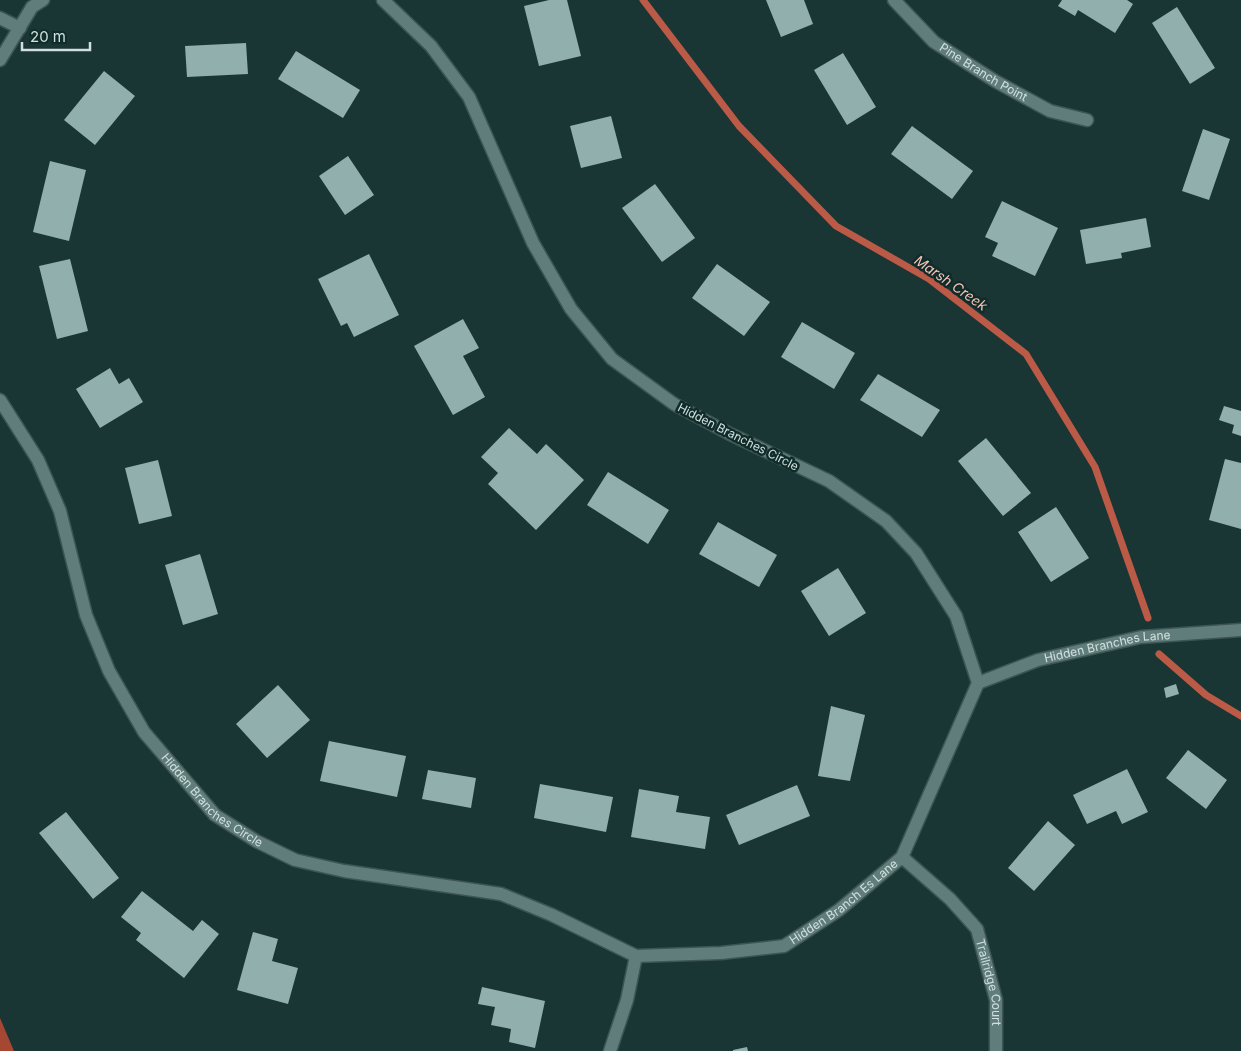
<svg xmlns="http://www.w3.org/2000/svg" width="1241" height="1051" viewBox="0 0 1241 1051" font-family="Inter,sans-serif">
<rect width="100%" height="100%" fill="#1a3634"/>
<path fill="#a54733" d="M0 1018 14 1051H0Z"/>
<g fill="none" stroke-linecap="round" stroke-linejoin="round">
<path stroke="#bb5a46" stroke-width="7" d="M643 0 739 126 836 226 929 279 1026 354 1095 467 1148 618
M1159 654 1206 695 1241 716"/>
</g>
<path fill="#91afad" d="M549 0H567L581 56 539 66 524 6Z
M766 0H804L813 24 781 37Z
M1062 0H1127L1133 4 1115 33 1078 10 1075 16 1058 6Z
M1177 7 1215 68 1190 84 1152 23Z
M246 43 248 74 187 77 185 46Z
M296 51 360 90 343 118 278 79Z
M843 53 876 107 847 125 814 70Z
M104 71 135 96 95 145 64 120Z
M611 116 622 158 581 168 570 126Z
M912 126 973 171 952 199 891 154Z
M1203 129 1230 139 1209 200 1182 191Z
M348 156 374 195 345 215 319 176Z
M50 161 86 170 69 241 33 232Z
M655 184 695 238 662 262 622 208Z
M1002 201 1058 228 1035 276 992 256 998 243 985 237Z
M1146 218 1151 247 1121 253 1122 258 1086 264 1080 230Z
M369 254 399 315 354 337 347 323 341 326 318 279Z
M70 259 88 331 57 339 39 266Z
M717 264 770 302 744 336 692 298Z
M463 319 479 348 463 356 485 397 453 415 414 346Z
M802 322 855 353 834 389 781 357Z
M110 368 119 384 129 378 143 402 100 428 76 389Z
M878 374 940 410 922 437 860 400Z
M1224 406 1241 411V436L1232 433 1234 425 1219 420Z
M509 428 537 454 546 444 584 480 536 530 488 484 498 473 481 457Z
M986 438 1031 493 1003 516 958 461Z
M1225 459 1241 463V529L1209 520Z
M158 460 172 516 139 524 125 468Z
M608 472 669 510 648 544 587 505Z
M1056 507 1089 558 1051 582 1018 532Z
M718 522 777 555 759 587 699 554Z
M200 554 218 614 183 625 165 565Z
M838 568 866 613 829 636 801 591Z
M1176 684 1179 694 1166 698 1164 688Z
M278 685 310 720 267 758 236 724Z
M831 706 865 715 850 781 818 776Z
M329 741 406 756 397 797 320 781Z
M1188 750 1227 780 1206 809 1166 778Z
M1127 769 1148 812 1122 824 1116 811 1087 824 1073 795Z
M428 770 476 778 471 808 422 799Z
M540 784 613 797 606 832 534 818Z
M797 785 810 816 739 845 726 815Z
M639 789 679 796 676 812 710 817 705 849 631 837Z
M66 812 119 878 93 899 39 833Z
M1048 821 1075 845 1034 891 1008 868Z
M142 891 193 931 202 920 219 934 184 978 136 940 141 933 121 917Z
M253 932 278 939 272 961 298 968 288 1004 237 990Z
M482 987 545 1001 535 1048 509 1042 511 1029 491 1025 495 1007 478 1004Z
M747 1047 748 1051H733V1050Z"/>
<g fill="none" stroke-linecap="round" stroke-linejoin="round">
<defs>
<g id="minor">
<path id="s1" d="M894 0 934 42 995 81 1050 111 1087 120"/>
<path d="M0 18 20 28"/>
<path d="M0 60 32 7 43 0"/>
<path id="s2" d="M0 400 38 460 60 511 86 615 109 671 144 732 215 815 256 841 295 860 344 871 501 894 552 915 636 956 721 953 784 946 839 910 902 857 978 683 956 616 916 553 886 521 829 481 730 434 674 404 612 359 571 309 533 243 469 97 431 46 383 0"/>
<path id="s3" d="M978 683 1038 660 1141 637 1241 630"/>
<path id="s4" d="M902 857 950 899 977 929 996 1000V1051"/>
<path d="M610 1051 627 1000 636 956"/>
</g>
</defs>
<use href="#minor" stroke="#3c5452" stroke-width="15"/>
<use href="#minor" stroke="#607d7b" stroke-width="12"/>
</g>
<g text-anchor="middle" stroke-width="5" stroke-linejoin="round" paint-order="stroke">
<g font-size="12" fill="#d0e0de" stroke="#102c2a">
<text dy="4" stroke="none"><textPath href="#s1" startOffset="116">Pine Branch Point</textPath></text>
<text transform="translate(738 437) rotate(27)" y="4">Hidden Branches Circle</text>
<text dy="4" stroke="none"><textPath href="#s3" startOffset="135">Hidden Branches Lane</textPath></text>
<text dy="4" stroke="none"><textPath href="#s2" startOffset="462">Hidden Branches Circle</textPath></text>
<text dy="4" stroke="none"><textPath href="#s2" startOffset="1146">Hidden Branch Es Lane</textPath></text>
<text dy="4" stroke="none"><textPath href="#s4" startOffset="159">Trailridge Court</textPath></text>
</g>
<g font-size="14" font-style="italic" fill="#f8c3b7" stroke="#102c2a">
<text transform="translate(951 283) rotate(35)" y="5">Marsh Creek</text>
</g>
</g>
<path d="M22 42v8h68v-8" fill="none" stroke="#d0e0de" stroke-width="2.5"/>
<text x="30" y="42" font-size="15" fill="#d0e0de" stroke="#102c2a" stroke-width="4" paint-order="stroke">20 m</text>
</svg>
